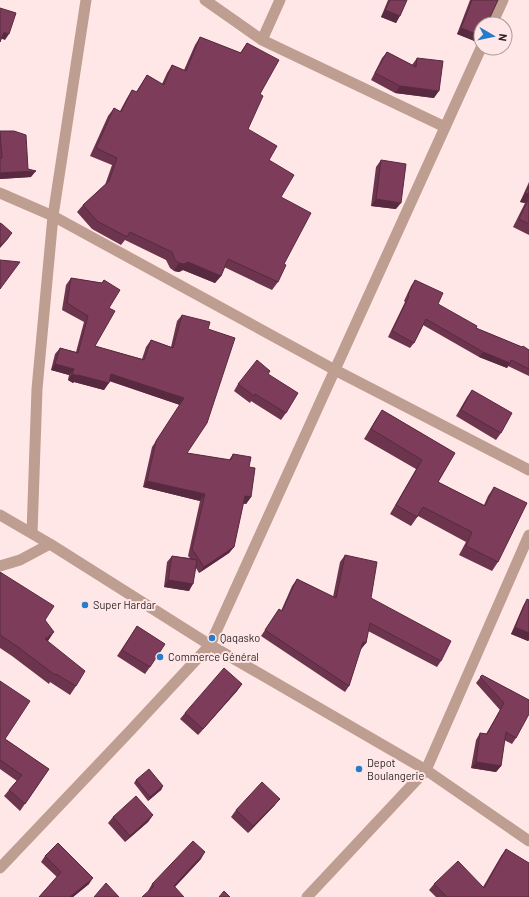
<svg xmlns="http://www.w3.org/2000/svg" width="529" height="897" viewBox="0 0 529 897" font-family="Barlow,sans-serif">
<rect width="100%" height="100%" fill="#ffe7e7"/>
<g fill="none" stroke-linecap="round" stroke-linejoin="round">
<path stroke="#be9e90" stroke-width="11" d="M205 0 262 40 445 127
M492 24 503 0
M262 40 280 0
M0 193 53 216 335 370 529 470
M0 515 50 544 210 645 426 770 529 841
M32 533 37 389 53 216 86 0
M0 566 20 560 50 544
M0 868 130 731 210 645 481 48
M307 897 426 770 529 535"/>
</g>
<path fill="#6c344d" d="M388 0H407L396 23 381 17Z
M470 0H498L477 42 457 34Z
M200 37 240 53 247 43 260 94 248 129 269 160 281 197 284 264 278 282 272 290 224 267 221 276 215 283 183 270 179 272 174 271 170 268 166 260 125 240 121 245 92 229 77 212 83 205 105 185 112 165 90 156 108 116 114 108 120 111 127 98 132 90 136 92 147 75 162 84 167 73 172 65 184 70 195 45Z
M387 52 412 65 417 58 434 98 395 93 371 80 382 58Z
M0 131 28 169 31 177 0 179Z
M381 160 396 209 371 206 376 167Z
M529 182V235L513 227 525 203 520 202Z
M71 278 102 283 104 280 109 308 95 346 142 359 146 347 151 340 171 347 177 321 182 315 208 329 187 453 229 460 233 454 249 467 251 497 246 504 243 503 234 547 229 553 199 573 196 568 189 591 164 587 167 562 172 556 190 558 188 556 200 501 143 487 152 447 180 405 109 381 104 390 74 382 73 383 68 380 69 375 51 370 55 354 60 348 76 352 84 322 62 310 66 285Z
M415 280 438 304 476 328 529 350V376L508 366 507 368 479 357 423 325 414 343 410 348 388 337 405 302 404 301 411 286Z
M268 374 286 413 281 420 251 401 250 403 234 391 238 384Z
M472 390 501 433 496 440 456 416 467 397Z
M382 410 455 453 438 482 484 505 488 496 494 487 498 562 492 571 459 555 466 542 418 516 411 526 390 514 416 469 364 439 376 419Z
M345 555 371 598 441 661 437 667 368 631 366 643 361 649H360L349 686 345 692 261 636 279 609 281 611 292 586 297 579 333 597 340 562Z
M0 572 45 620 47 641 76 686 70 695 50 682 49 684 12 656 0 648Z
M527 599 529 600V640L528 641 511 634 523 606Z
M137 626 150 667 145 674 117 656Z
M482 675 529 700 516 738 512 744 504 740 501 766 496 772 471 768 476 740 480 733 486 734 500 710 476 683Z
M0 681 5 739 49 769 20 811 4 796 9 790 17 781 0 769Z
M242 684 237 691 198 735 180 719 185 713Z
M136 780 163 786 161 790 148 801 134 783Z
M275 805 248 833 231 817 236 810Z
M153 815 148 822 125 842 108 823 113 817Z
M506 849 529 897H436L429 890 434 884 483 887 501 856Z
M45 856 89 884 73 897H39L57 877 41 862Z
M201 859 175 887 148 891 152 884Z"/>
<path fill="#582a3f" d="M385 10 400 16 396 23 381 17Z
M461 28 481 36 477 42 457 34Z
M4 32 9 34 5 40 0 38Z
M400 86 439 91 434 98 395 93Z
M36 171 31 177 0 179V173Z
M525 193 529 194V197L525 203 520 202Z
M376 199 401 203 396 209 371 206Z
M12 233 8 239 0 248V246Z
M188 262 221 276 215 283 183 270 179 272 174 271 179 263Z
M483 352 510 363 507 368 479 357Z
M55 364 74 369 69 375 51 370Z
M72 374 78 375 109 383 104 390 74 382 73 383 68 380Z
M111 374 184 398 180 405 107 380Z
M147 481 205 494 200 501 143 487Z
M245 496 251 497 246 504 240 503Z
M234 547 229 553 199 573 204 567Z
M168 580 193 584 189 591 164 587Z
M515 627 529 633V640L528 641 511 634Z
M54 632 48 641 39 648 45 639Z
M363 642 366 643 361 649 358 648Z
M242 684 237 691 198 735 203 729Z
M476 762 501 766 496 772 471 768Z
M163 786 161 790 148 801 150 797Z
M280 799 275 805 248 833 253 826Z
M153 815 148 822 125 842 130 836Z
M205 852 201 859 169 893 174 886Z
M93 878 89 884 73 897H70Z"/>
<path fill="#7d3c5a" stroke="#582a3f" d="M390 0H407L400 16 385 10Z
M472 0H498L487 24H481V36L461 28Z
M0 8 16 13 9 34 4 32 0 42Z
M200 37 241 53 247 43 279 60 260 94 263 96 248 129 277 146 269 160 294 175 281 197 311 213 284 264 286 265 278 282 228 259 221 276 188 262 184 264 179 263 175 260 172 252 130 232 127 237 97 221 83 205 109 181 117 158 96 148 114 108 121 112 132 90 137 92 147 75 164 85 172 65 186 71Z
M387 52 416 67 417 58 443 61 439 91 400 86 375 73Z
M0 131H14L26 135 28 169 36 171 0 173V158H2Z
M381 160 406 164 401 203 376 199Z
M529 186V194L525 193Z
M529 198V224L519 219Z
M0 223 2 224 12 233 0 246Z
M0 260 20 262 0 289Z
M71 278 102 283 104 280 120 290 109 308 115 311 95 346 144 360 151 340 173 348 182 315 210 322 208 329 235 338 207 423 187 453 231 460 233 454 251 457 249 467 255 468 251 497 245 496 234 547 204 567 192 549 205 494 147 481 156 441 184 398 111 374 109 383 78 375V376L72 374 74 369 55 364 60 348 78 353 88 316 67 303Z
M415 280 443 293 438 304 477 326 476 328 522 347 523 346 529 350V369L511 360 510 363 483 352 426 319 414 343 392 331 409 296 408 295Z
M257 360 270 371 268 374 298 393 286 413 255 394 254 396 238 384Z
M472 390 512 413 501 433 461 410Z
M382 410 455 453 438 482 485 506 494 487 527 503 498 562 466 546 472 532 423 507 417 517 396 505 422 460 371 429Z
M345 555 377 562 371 598 451 641 441 661 370 623 366 643 363 642 349 686 265 630 279 609 282 611 297 579 336 598Z
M172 556 197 560 193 584 168 580Z
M0 572 54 606 45 620 54 632 45 639 85 671 76 686 56 674 55 675 18 647 0 635Z
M527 599 529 600V633L515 627Z
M137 626 165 644 150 667 122 650Z
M224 668 242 684 203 729 185 713Z
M482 675 529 700V714L516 738 506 732 501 766 476 762 480 733 487 734 504 703 480 677Z
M0 681 30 701 5 739 49 769 25 804 9 790 22 775 0 760Z
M149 769 163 786 150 797 136 780Z
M262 782 280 799 253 826 236 810Z
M136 796 153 815 130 836 113 817Z
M193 841 205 852 174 886 184 897H142L154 886 152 884Z
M58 843 93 878 70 897H39L61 872 45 856Z
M506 849 529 863V897H447L434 884 458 861 484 888Z
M106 883 119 897H94Z
M224 891 230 897H219Z"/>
<g fill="#267cca" stroke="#ffe7e7" stroke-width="1.5">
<circle cx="85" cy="605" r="4"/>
<circle cx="212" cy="638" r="4"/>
<circle cx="160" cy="657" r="4"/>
<circle cx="359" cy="769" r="4"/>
</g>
<g text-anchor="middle" stroke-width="4" stroke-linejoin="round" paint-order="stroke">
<g font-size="11" fill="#2f2626" stroke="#ffe7e7" text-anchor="start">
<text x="93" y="609">Super Hardar</text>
<text x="220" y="642">Qaqasko</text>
<text x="168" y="661">Commerce Général</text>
<text x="367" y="767">Depot<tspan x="367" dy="13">Boulangerie</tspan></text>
</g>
</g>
<g transform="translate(493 36) rotate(99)"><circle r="19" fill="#ffe7e7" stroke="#ac9a9a"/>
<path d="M0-3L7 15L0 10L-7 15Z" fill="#267cca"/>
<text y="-6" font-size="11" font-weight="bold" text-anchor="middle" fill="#2f2626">N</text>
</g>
</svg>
